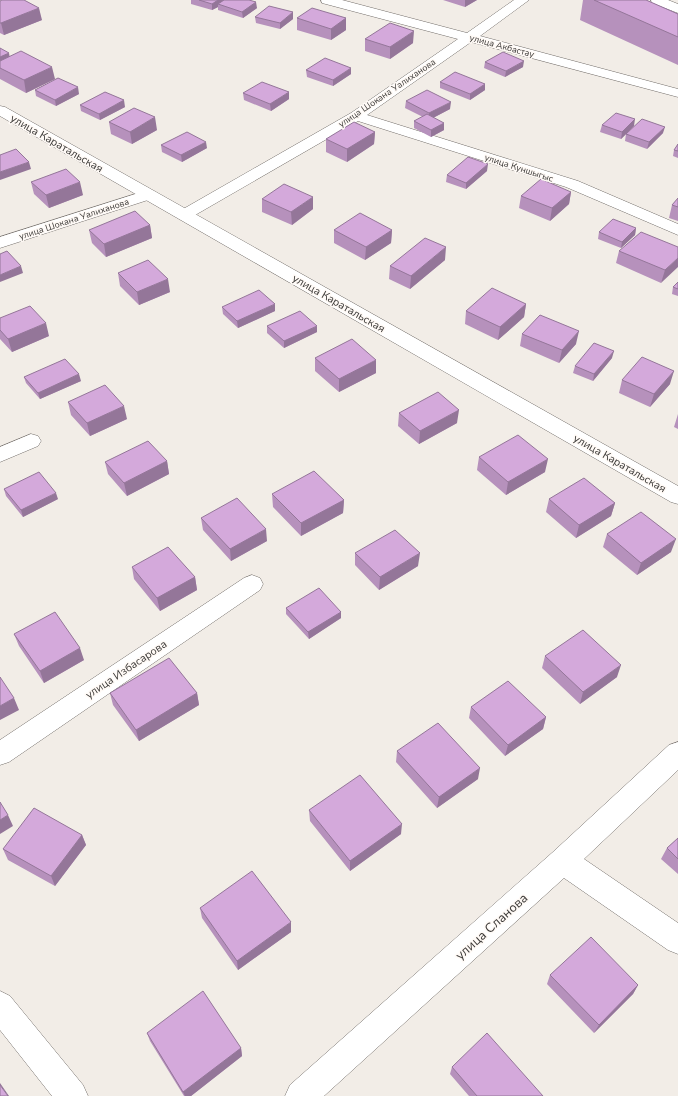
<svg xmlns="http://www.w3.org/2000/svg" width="678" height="1096" viewBox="0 0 678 1096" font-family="'Nunito Sans',sans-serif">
<rect width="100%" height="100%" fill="#f2ede7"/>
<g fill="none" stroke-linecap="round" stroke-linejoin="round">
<defs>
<path id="minor" d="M321 0H342L467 33 514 0H529L480 36 678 89V97L471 42 367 115 578 181 678 224V235L566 187 358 121 190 218 184 220 178 218 176 215 178 212 351 113 458 39 322 3Z
M148 190 154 192 156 195 154 198 0 248V237Z
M31 434 38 436 41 441 38 446 0 462V447Z
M252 575 260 578 263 584 260 590 9 762 0 765V740L244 578Z
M678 742V770L584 859 678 923V954L668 950 564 878 324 1096H285L290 1085 553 852 669 745Z
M0 991 10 996 83 1085 88 1096H52L0 1030Z"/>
<path id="tertiary" d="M651 0H668L678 4V13L652 3Z
M0 106 5 107 678 486V504L671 502 0 116Z"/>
</defs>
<use href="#minor" stroke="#736e6a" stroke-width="1"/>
<use href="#tertiary" stroke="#736e6a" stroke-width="1"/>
<use href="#minor" fill="#fff" fill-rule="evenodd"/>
<use href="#tertiary" fill="#fff" fill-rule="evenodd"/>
</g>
<path fill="#b691bc" d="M191 0H249L257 8 243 18 218 10V7L212 10 191 4Z
M443 0H477L465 7Z
M583 0H646L678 14V65L580 20Z
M0 1 42 20 4 35 0 33Z
M255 17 293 19 280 29 256 23Z
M297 18H346V30L331 40 297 30Z
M365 39 413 43 390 59 365 51Z
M0 48 10 57 55 79 26 93 0 79Z
M485 62 523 67 505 77 484 68Z
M306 70 351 74 333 86 307 77Z
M440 82 485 90 470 100 440 88Z
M35 90 79 94 56 106 36 96Z
M243 93 289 99 271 111 244 100Z
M406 101 450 109 433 118 444 130 431 137 414 128V121L423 117 405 108Z
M80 105 125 107 100 120 81 111Z
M109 122 157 130 132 144 111 134Z
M602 125 634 126 621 139 600 132Z
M375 132 374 144 347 162 326 152V139Z
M663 133 647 149 625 141 626 134Z
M678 144V158L673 156 674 150Z
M161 145 207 148 182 162 162 152Z
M487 171 466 189 446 182 447 175Z
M31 182 83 195 49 208 34 194Z
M571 192 569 204 550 221 519 208 521 196Z
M678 198V221L669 218 672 205Z
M262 199 313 209 292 225 262 212Z
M150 225 152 238 106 257 92 243 89 230Z
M636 228 635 235 621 248 598 239 599 232Z
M334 230H392L391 243 365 260 334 243Z
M678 247 661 283 616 263 619 251Z
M445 260 410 289 389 279 390 266Z
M118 273 170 292 139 305 120 286Z
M678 282V296L672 294 673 287Z
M526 304 524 317 498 340 465 324 466 311Z
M222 307 275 311 238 328 223 314Z
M0 318 49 336 12 352 0 339Z
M267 326 317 332 284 348 267 333Z
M522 334 576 344 559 363 520 346Z
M315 358 376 373 339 392 315 371Z
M612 358 593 381 573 373 575 366Z
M24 377 81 381 40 399 26 383Z
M622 380 670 384 650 407 619 393Z
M68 402 127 419 90 436 71 415Z
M399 413 457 423 419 444 398 426Z
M678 414V429L674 427Z
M479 457 545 472 506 495 477 470Z
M167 461 169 474 127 496 108 474 105 462Z
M4 489 58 499 23 517 6 496Z
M272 494 344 500 343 513 301 536 273 507Z
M549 499 615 503 611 516 576 538 546 512Z
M201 518 267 541 231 561 203 530Z
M607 534 671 552 637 575 603 547Z
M355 553 418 566 379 590 355 565Z
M132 567 195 577 197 590 160 611 134 579Z
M286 608 341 612V618L309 639 286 614Z
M14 634 84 660 44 683 19 646Z
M545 656 617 677 580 704 542 668Z
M110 693H197L199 705 139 741 113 705Z
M471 707 546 717 543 729 505 756 469 718Z
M397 751 478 779 437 808 396 762Z
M309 810 401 834 350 871 310 821Z
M82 835 86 845 55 886 8 860 3 849Z
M678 838V874L661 859 667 848Z
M200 908 291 932 238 970 202 918Z
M550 975 638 985 633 994 594 1033 547 984Z
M147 1033 241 1048 242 1056 191 1096H184L150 1041Z
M452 1067 543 1096H469L450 1074Z"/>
<path fill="#947699" d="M218 0H226L218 4V7L212 10V4Z
M465 0H477L465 7Z
M256 2 257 8 243 18 242 12Z
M39 8 42 20 4 35 1 23Z
M293 12V19L280 29V23Z
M346 18V30L331 40V29Z
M414 31 413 43 390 59V47Z
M9 53 10 59 0 64V57Z
M524 61 523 67 505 77 506 71Z
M52 67 55 79 26 93 24 80Z
M351 68V74L333 86V80Z
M485 84V90L470 100V94Z
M78 87 79 94 56 106 55 100Z
M289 92V99L271 111 270 104Z
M124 100 125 107 100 120 99 114Z
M451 102 450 109 429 120V113Z
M155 117 157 130 132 144 130 132Z
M635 119 634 126 621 139 622 132Z
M444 123V130L431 137V130Z
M665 127 663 133 647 149 649 142Z
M375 132 374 144 347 162V149Z
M206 142 207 148 182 162 181 155Z
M29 162 31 169 0 180V172Z
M488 164 487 171 466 189V183Z
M80 182 83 195 49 208 46 195Z
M571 192 569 204 550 221 552 208Z
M313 197V209L292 225 291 212Z
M150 225 152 238 106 257 104 244Z
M636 228 635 235 621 248 622 242Z
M392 230 391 243 365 260 366 247Z
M446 247 445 260 410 289 411 276Z
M678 258V267L661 283 665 270Z
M21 266 23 273 0 282V275Z
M168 279 170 292 139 305 137 292Z
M275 304V311L238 328 237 321Z
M526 304 524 317 498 340 500 327Z
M46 323 49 336 12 352 8 339Z
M317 326V332L284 348V341Z
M579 331 576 344 559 363 562 350Z
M614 351 612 358 593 381 594 374Z
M376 360V373L339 392V379Z
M674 371 670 384 650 407 654 394Z
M79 374 81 381 40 399 38 393Z
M124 406 127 419 90 436 87 423Z
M459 410 457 423 419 444 420 431Z
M548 459 545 472 506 495 508 482Z
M167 461 169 474 127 496 124 483Z
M56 493 58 499 23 517 21 510Z
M344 500 343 513 301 536V523Z
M615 503 611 516 576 538 579 525Z
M266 529 267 541 231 561 230 549Z
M676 539 671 552 637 575 641 563Z
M420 553 418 566 379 590 380 577Z
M195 577 197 590 160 611 157 598Z
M341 612V618L309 639 308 632Z
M80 648 84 660 44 683 40 671Z
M621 665 617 677 580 704 583 692Z
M197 693 199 705 139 741 136 730Z
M14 698 19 710 0 720V706Z
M546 717 543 729 505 756 508 745Z
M480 768 478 779 437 808 439 797Z
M8 815 13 826 0 834V820Z
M402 824 401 834 350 871V861Z
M82 835 86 845 55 886 51 876Z
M291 922V932L238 970 237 961Z
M638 985 633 994 594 1033 599 1025Z
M241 1048 242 1056 191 1096H185L183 1092Z
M0 1083 9 1096H8L0 1085Z"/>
<path fill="#d4a9db" stroke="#947699" d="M2 0H24L39 8 1 23H0V1Z
M199 0H218L212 4Z
M224 0H249L256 2 242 12 218 4Z
M594 0H646L678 14V37Z
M269 6 293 12 280 23 255 17Z
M312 8 346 18 331 29 297 18Z
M390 23 414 31 390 47 365 39Z
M0 48 9 53 0 57Z
M21 51 52 67 24 80 0 68V61Z
M503 52 524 61 506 71 485 62Z
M325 58 351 68 333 80 306 70Z
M455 72 485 84 470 94 440 82Z
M58 78 78 87 55 100 35 90Z
M262 82 289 92 270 104 243 93Z
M427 90 451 102 429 113 406 101Z
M105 92 124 100 99 114 80 105Z
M134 108 155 117 130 132 109 122Z
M616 113 635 119 622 132 602 125Z
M427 114 444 123 431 130 414 121Z
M642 119 665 127 649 142 626 134Z
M354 122 375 132 347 149 326 139Z
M187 132 206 142 181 155 161 145Z
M678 144V151L674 150Z
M16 149 29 162 0 172V155Z
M468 157 488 164 466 183 447 175Z
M66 169 80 182 46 195 31 182Z
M541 179 571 192 552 208 521 196Z
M284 184 313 197 291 212 262 199Z
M678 198V207L672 205Z
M135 211 150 225 104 244 89 230Z
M360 213 392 230 366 247 334 230Z
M613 219 636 228 622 242 599 232Z
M641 232 678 247V258L665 270 619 251Z
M425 238 446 247 411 276 390 266Z
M7 251 21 266 0 275V254Z
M148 260 168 279 137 292 118 273Z
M678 282V289L673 287Z
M492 288 526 304 500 327 466 311Z
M259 290 275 304 237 321 222 307Z
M30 306 46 323 8 339 0 330V318Z
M300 311 317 326 284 341 267 326Z
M540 315 579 331 562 350 522 334Z
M352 339 376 360 339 379 315 358Z
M594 343 614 351 594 374 575 366Z
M642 357 674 371 654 394 622 380Z
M65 359 79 374 38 393 24 377Z
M105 385 124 406 87 423 68 402Z
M438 392 459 410 420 431 399 413Z
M518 435 548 459 508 482 479 457Z
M148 441 167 461 124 483 105 462Z
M314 471 344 500 301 523 272 494Z
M39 472 56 493 21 510 4 489Z
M584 478 615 503 579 525 549 499Z
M237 498 266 529 230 549 201 518Z
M641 512 676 539 641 563 607 534Z
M395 530 420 553 380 577 355 553Z
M168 547 195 577 157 598 132 567Z
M319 588 341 612 308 632 286 608Z
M55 612 80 648 40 671 14 634Z
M583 630 621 665 583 692 545 656Z
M169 658 197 693 136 730 110 693Z
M0 677 14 698 0 706Z
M508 681 546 717 508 745 471 707Z
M438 723 480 768 439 797 397 751Z
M360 775 402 824 350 861 309 810Z
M0 802 8 815 0 820Z
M34 808 82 835 51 876 3 849Z
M678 838V859L667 848Z
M252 871 291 922 237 961 200 908Z
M591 937 638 985 599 1025 550 975Z
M203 991 241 1048 183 1092 147 1033Z
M487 1033 543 1096H477L452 1067Z
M0 1085 8 1096H0Z"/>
<g text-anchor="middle" stroke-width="3" stroke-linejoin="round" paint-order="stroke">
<g font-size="9" fill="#3b3937" stroke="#fffaf6">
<text transform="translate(502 46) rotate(15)" y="3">улица Акбастау</text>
<text transform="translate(387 93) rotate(-34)" y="3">улица Шокана Уалиханова</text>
<text transform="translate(519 168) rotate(18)" y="3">улица Куншыгыс</text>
<text transform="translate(74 219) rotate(-18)" y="3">улица Шокана Уалиханова</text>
</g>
<g font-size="11" fill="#3b3937" stroke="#fffaf6">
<text transform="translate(57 143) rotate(30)" y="4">улица Каратальская</text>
<text transform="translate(339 303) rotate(30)" y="4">улица Каратальская</text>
<text transform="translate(620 463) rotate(30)" y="4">улица Каратальская</text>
<text transform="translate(126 669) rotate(-34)" y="4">улица Избасарова</text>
</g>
<g font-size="13" fill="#3b3937" stroke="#fffaf6">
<text transform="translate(491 926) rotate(-42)" y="5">улица Сланова</text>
</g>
</g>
</svg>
